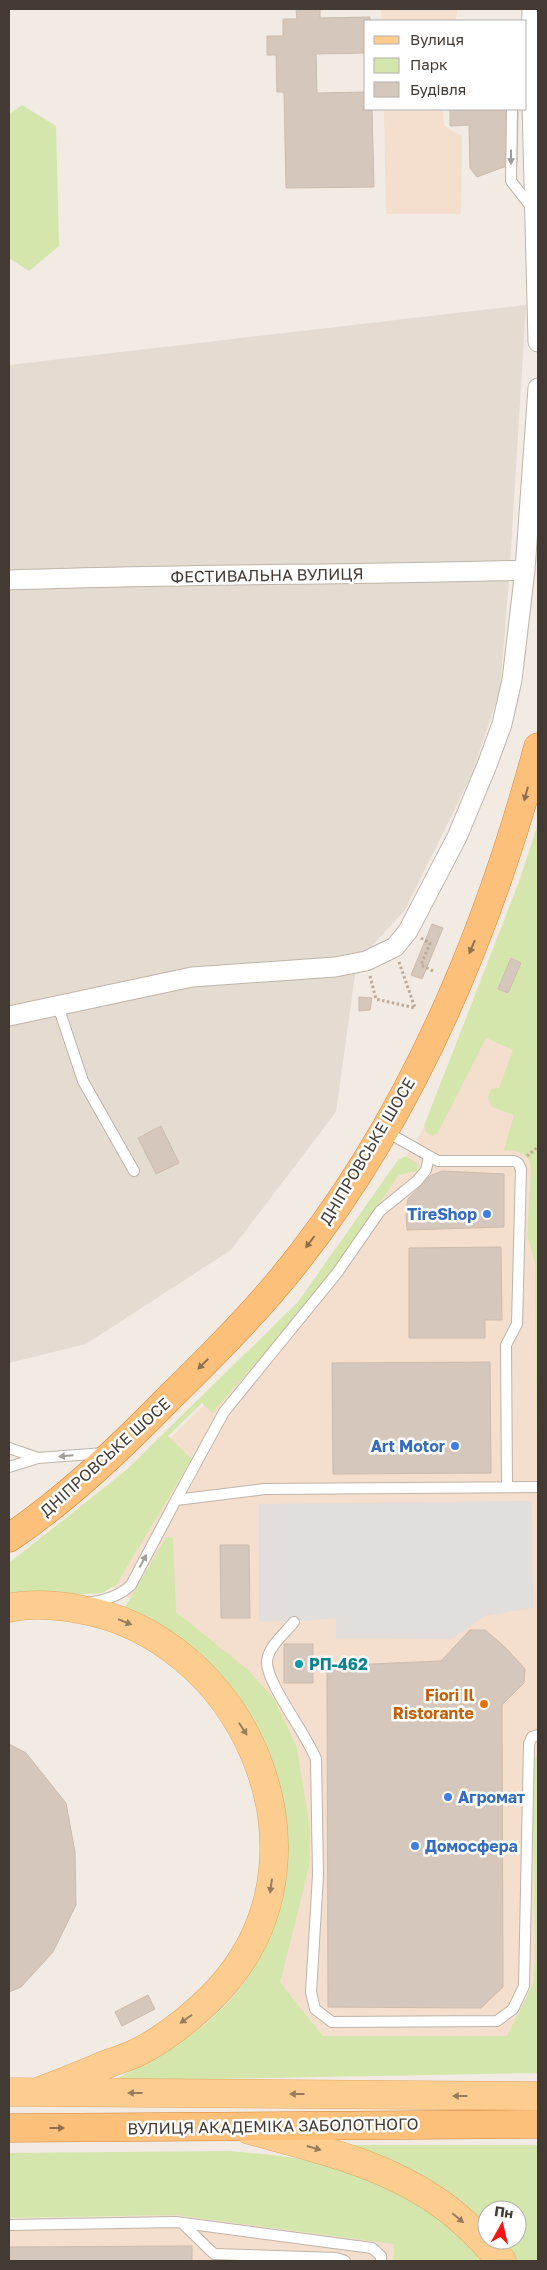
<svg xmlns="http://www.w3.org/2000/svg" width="547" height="2270" viewBox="0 0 547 2270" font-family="'Golos Text',sans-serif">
<rect width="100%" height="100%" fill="#f1ebe3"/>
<path fill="#e5dcd1" d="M526 305 509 581 500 690 472 774 405 910 373 945 355 975 336 1112 231 1250 86 1344 9 1363V365Z"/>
<path fill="#f4decd" d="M381 9H457L456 21H382Z
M384 109H443L444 126 462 136 461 214H386Z
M484 1030 538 1044V1986L507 2036H323L280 1982 289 1755 141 1606 58 1550 240 1369 307 1295 400 1167Z
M175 2215 394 2244 395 2261H9V2219Z"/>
<path fill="#d4e6ab" d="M22 105 56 126 59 246 29 271 9 258V114Z
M538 824V1464H537L535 1262 527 1235 531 1170 529 1159 520 1152 504 1150 514 1115 492 1107 488 1097 491 1089 499 1088 513 1050 486 1038 437 1134 432 1136 426 1132 424 1126 517 887Z
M406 1156 417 1163V1171L399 1175 309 1303 212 1413 202 1403 168 1436 192 1459 116 1585 102 1593 9 1599V1563L124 1472 298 1302 398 1160Z
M166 1537 173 1538 176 1612 248 1670 274 1699 297 1748 310 1829 309 1867 280 1982 323 2036H507L533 1984 535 1960 533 1761 538 1754V2073L112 2081C159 2057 207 2031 240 1988 271 1947 292 1879 286 1827 280 1777 256 1718 222 1680 214 1671 201 1665 192 1658 169 1642 146 1625 124 1609Z
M347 2145H538V2261H517L497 2240H517V2210H487V2230Z
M230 2151C261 2154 293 2156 324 2164 370 2176 416 2199 453 2229 464 2238 474 2251 485 2261H394V2244L175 2215 9 2218V2153Z"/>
<path fill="#e1dedb" d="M532 1501 533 1608 484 1616 452 1639 336 1638V1618L294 1622 259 1621V1504Z"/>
<path fill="#d5c7bb" stroke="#cdbbac" d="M296 9H320V18L370 17V21H366V53L316 54 317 93 366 92V109H372L374 187 286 188 284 92H277L276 55H267V36H283V19H297Z
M450 109H518L517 162 477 177 470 168 469 125 450 126Z
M432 924 443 928 422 979 411 975Z
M511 958 521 963 508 993 498 989Z
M359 997 372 998 370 1010 359 1011Z
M161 1126 179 1163 156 1174 138 1138Z
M442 1171 504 1174V1227L407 1230 406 1212 408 1199 430 1176Z
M501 1247 502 1320H485V1338H409V1248Z
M490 1362 491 1473 333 1474 332 1363Z
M220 1545H249L250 1618H221Z
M470 1630H485L505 1647 525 1669 524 1683 502 1705 503 1987 481 2008 328 2007 327 1666 441 1661Z
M284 1644H313V1683H284Z
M9 1744 26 1753 66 1803 75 1852 76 1905 53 1952 21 1987 9 1992Z
M148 1995 155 2009 122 2026 115 2012Z
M192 2246V2261H9V2247Z"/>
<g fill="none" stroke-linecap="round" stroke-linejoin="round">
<defs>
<path id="service" d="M512 109 511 181 532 208
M58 1006 83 1081 134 1171
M385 1131 438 1161H514L518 1163 521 1169 517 1324 506 1345 507 1487
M9 1448 38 1458
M9 1467 38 1458 104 1453
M176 1500 224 1412 337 1273 380 1211 417 1181 426 1170 429 1157
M86 1603C103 1601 119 1597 131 1585L176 1500 265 1489 538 1487
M294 1622C285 1633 268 1647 267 1661 265 1681 307 1735 316 1759L318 1875 311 1992 315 2009 332 2022 497 2021 513 2009 524 1986 529 1744 532 1737 538 1735
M182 2223 214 2254 336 2258 345 2261
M9 2225 176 2222 372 2248 381 2256V2261"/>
<path id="minor" d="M532 9 531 63 538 342
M9 580C181 574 353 575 525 570
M9 1016 192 977 335 967 366 961 395 947 408 931 457 837 487 765 502 724 512 680 525 570 538 388"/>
<path id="primary" d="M9 1608C31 1603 56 1605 78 1609 241 1636 336 1846 228 1979 208 2004 171 2035 142 2050 132 2056 120 2059 110 2063 85 2073 61 2083 37 2092
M9 2092 538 2096
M249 2130C315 2148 384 2163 441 2204 464 2220 483 2241 502 2261"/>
<path id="trunk" d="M9 1538C68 1498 120 1448 170 1397 209 1359 247 1321 281 1280 408 1127 487 937 538 747
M9 2128 538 2124"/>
</defs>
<use href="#service" stroke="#bfb4a9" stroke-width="12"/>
<use href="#minor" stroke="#bfb4a9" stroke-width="21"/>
<use href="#primary" stroke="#e1a760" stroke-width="29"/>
<use href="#trunk" stroke="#db8433" stroke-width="29"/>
<path stroke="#beaa97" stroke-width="3" stroke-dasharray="2.5 2.5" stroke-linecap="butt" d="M421 938 430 943 421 965 433 971
M399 962 415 1008
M370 976 376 999 415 1008
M527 1156 538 1147"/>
<use href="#service" stroke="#fff" stroke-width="10"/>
<use href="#minor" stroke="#fff" stroke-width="19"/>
<use href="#primary" stroke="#fdcd90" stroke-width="28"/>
<use href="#trunk" stroke="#fcc07a" stroke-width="28"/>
</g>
<defs><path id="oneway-solid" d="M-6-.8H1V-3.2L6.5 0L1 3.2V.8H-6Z" transform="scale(1.25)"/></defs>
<g fill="#a19c99">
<use href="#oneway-solid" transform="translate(511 157) rotate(90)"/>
<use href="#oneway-solid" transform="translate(66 1456) rotate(175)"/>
<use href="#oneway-solid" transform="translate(143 1561) rotate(-62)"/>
</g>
<g fill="#8d704f">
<use href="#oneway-solid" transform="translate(526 794) rotate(105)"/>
<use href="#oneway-solid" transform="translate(472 947) rotate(113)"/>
<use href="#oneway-solid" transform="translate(310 1242) rotate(127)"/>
<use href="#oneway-solid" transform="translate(203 1364) rotate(135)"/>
<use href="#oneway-solid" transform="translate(57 2128)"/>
</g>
<g fill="#977c5d">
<use href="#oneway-solid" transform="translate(125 1622) rotate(22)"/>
<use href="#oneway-solid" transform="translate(243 1729) rotate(57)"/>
<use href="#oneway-solid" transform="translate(271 1886) rotate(98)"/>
<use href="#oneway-solid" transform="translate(186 2019) rotate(145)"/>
<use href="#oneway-solid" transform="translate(135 2093) rotate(-180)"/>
<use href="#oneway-solid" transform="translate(297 2094) rotate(-180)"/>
<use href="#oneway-solid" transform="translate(460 2096) rotate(-180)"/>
<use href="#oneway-solid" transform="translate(314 2148) rotate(16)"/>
<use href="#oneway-solid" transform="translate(458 2218) rotate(40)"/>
</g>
<g fill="#3f7fe0" stroke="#fff" stroke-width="2">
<circle cx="487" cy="1214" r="5"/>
<circle cx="455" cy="1446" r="5"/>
<circle cx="448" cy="1797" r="5"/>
<circle cx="415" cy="1846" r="5"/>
</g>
<circle fill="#0f9aa8" stroke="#fff" stroke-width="2" cx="299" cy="1664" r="5"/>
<circle fill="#e8710a" stroke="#fff" stroke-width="2" cx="484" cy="1704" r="5"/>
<g text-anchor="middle" stroke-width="5" stroke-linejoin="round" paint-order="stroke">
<g font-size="16" fill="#433a33" stroke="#fff">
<text transform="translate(267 575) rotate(-1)" y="6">ФЕСТИВАЛЬНА ВУЛИЦЯ</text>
<text transform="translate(367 1151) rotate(-59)" y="6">ДНІПРОВСЬКЕ ШОСЕ</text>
<text transform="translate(105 1457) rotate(-42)" y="6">ДНІПРОВСЬКЕ ШОСЕ</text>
<text transform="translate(273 2126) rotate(-1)" y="6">ВУЛИЦЯ АКАДЕМІКА ЗАБОЛОТНОГО</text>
</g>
<g font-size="16" font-weight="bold" fill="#366cbe" stroke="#fff" text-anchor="end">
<text x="477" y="1220">TireShop</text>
<text x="445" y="1452">Art Motor</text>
<text x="458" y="1803" text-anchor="start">Агромат</text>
<text x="425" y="1852" text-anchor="start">Домосфера</text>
</g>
<g font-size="16" font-weight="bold" fill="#0d838f" stroke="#fff" text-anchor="start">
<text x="309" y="1670">РП-462</text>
</g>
<g font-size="16" font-weight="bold" fill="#c56008" stroke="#fff" text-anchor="end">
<text x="474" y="1701">Fiori Il<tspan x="474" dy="18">Ristorante</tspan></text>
</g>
</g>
<rect width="547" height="2270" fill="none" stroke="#433a33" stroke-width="20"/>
<rect x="364" y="20" width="162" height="90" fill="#ffffff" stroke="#b4b0ad"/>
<rect x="374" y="36" width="25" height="8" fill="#fdcd90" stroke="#b4b0ad"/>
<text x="410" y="45" font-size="15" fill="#433a33">Вулиця</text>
<rect x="374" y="58" width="25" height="15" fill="#d4e6ab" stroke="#b4b0ad"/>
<text x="410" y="70" font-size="15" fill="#433a33">Парк</text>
<rect x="374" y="82" width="25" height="15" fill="#d5c7bb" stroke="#b4b0ad"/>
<text x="410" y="95" font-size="15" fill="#433a33">Будівля</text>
<g transform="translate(502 2225) rotate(8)"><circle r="24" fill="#ffffff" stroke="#b4b0ad"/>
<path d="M0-4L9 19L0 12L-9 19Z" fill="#f71414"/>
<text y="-8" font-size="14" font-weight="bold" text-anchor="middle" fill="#433a33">Пн</text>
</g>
</svg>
